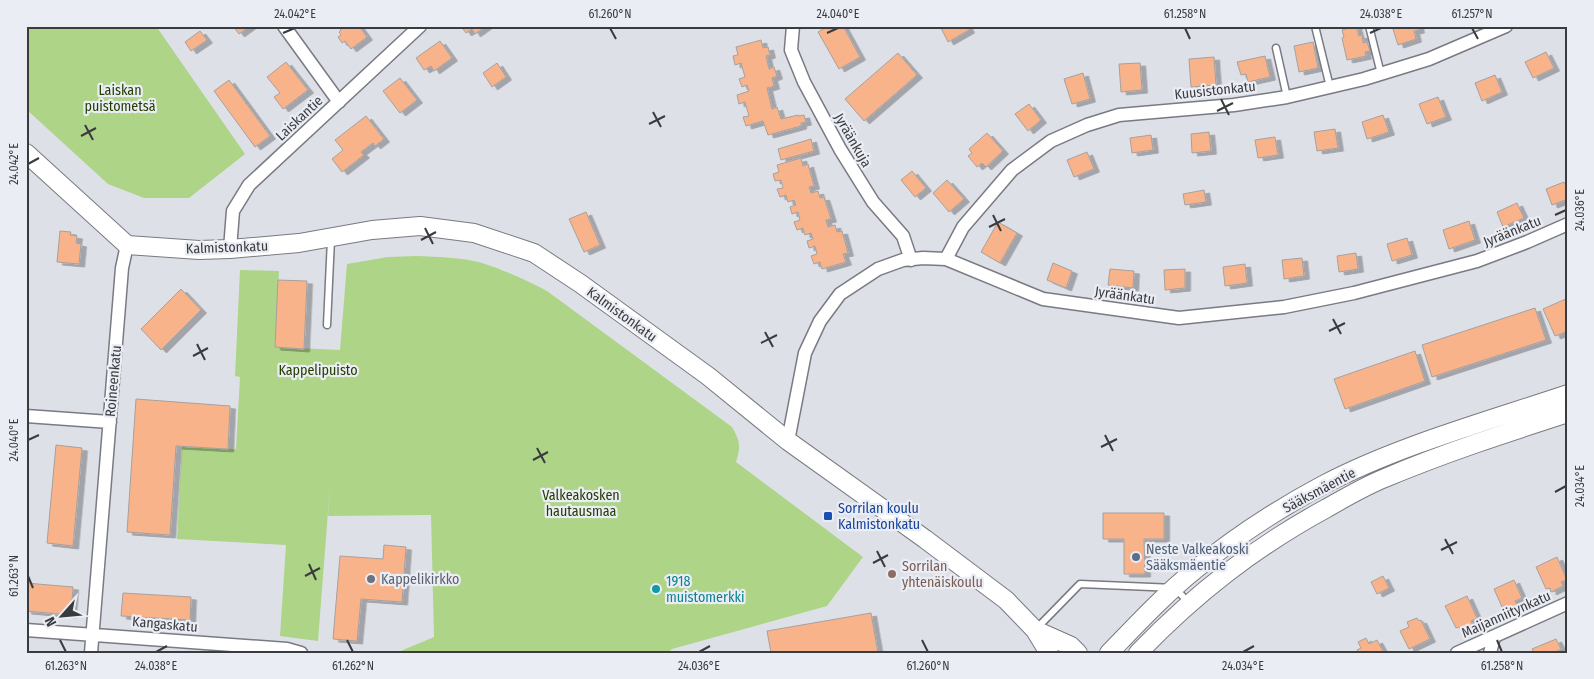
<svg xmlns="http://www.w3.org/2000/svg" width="1594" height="679" viewBox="0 0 1594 679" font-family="'Fira Sans Condensed',sans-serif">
<defs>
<filter id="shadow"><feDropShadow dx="5.5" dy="3" stdDeviation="0" flood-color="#0004"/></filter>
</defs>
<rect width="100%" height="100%" fill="#dee0e8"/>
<path fill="#add487" d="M26 26H156L245 154 189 198H144L108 184 26 109Z
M416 256C437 257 461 257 482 263 504 270 526 280 547 291L732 427C740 441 741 446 736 462L863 557 827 606 672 649 668 653H396L434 637 431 515 328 516 331 473 318 641 280 636 286 545 177 539 182 447 236 449 240 377 235 376 240 270 279 271 275 347 340 350 347 264 388 257Z"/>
<path fill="#f8b38b" stroke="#a8a09c" filter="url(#shadow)" d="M233 26H250L239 34Z
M338 26H359L367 37 351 49 345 41 342 43 338 37 341 35 339 32 341 30Z
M461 26H486L475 34 472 29 466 33Z
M828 26H843L860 57 839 69 818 32Z
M940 26H967L969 30 948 42Z
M1356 26 1359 36 1362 35 1363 43 1367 42 1370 51 1365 52 1366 56 1347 60 1342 38 1344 37 1342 30Z
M1392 26H1418L1419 30 1414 31 1416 39 1398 45Z
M200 31 207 40 191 51 185 42Z
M761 40 763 48 768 47 770 55 766 56 769 69 774 67 777 76 772 78 774 86 767 88 772 109 777 107 781 119 798 115V116L804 115 806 122 801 123V126L768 135 763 121 746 126 743 117 749 116 745 102 739 104 737 95 749 91 747 85 742 87 739 79 745 77 741 63 735 65 733 56 738 55 736 47Z
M440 41 452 58 434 71 431 66 424 70 416 58Z
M1313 42 1318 68 1299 72 1294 46Z
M1546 52 1554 68 1533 78 1525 62Z
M898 53 917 75 864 121 845 99Z
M1265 56 1270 77 1248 82 1246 74 1241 75 1237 62Z
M1214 57 1216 85 1191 87 1189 59Z
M286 62 308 90 283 109 274 97 280 93 267 77Z
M497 63 506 77 492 87 483 73Z
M1140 63 1142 90 1121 92 1119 64Z
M1083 73 1090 99 1072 104 1064 79Z
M1495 75 1502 92 1482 101 1475 83Z
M400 78 417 100 400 113 383 91Z
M229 80 270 136 255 147 214 91Z
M1438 97 1446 117 1427 124 1419 104Z
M1029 104 1041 120 1028 131 1015 114Z
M1383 115 1389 132 1367 139 1362 122Z
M366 116 384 139 375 146 373 143 361 152 364 155 342 172 332 159 343 150 335 140Z
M1335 129 1338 148 1317 151 1314 132Z
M1209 132 1211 151 1192 153 1191 134Z
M987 133 1003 151 986 167 982 163 977 167 968 156 972 153 969 149Z
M1151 135 1153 150 1132 153 1130 138Z
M1275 137 1278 155 1258 158 1255 140Z
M811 139 814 151 781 160 778 149Z
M1087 152 1094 169 1074 177 1067 160Z
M801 158 803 166 808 164 814 186 809 187 811 193 818 191 820 198 824 197 831 219 826 220 828 227 835 225 837 232 842 231 848 253 843 254 846 262 822 269 820 262 814 264 811 256 817 254 815 246 809 248 807 241 813 239 811 233 805 235 803 228 797 230 794 222 800 220 798 212 792 214 790 207 796 205 794 200 788 202 786 195 780 197 777 189 783 188 781 180 775 181 773 174 779 172 777 165Z
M912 171 926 188 915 197 901 180Z
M947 180 964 199 949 212 933 193Z
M1564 182 1568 190V199L1552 205 1546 189Z
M1204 190 1206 202 1185 205 1183 194Z
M1517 203 1524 218 1503 227 1497 212Z
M586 212 600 245 584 252 569 219Z
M1469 221 1475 240 1449 249 1443 230Z
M998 222 1017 233 1000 263 981 252Z
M60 231 71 232 70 235 77 236 76 243 81 244 79 264 57 262Z
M1407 238 1412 255 1392 261 1387 244Z
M1356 253 1358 269 1339 272 1337 256Z
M1302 258 1304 276 1284 279 1282 260Z
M1053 263 1072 271 1066 288 1047 280Z
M1245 264 1247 283 1225 286 1223 267Z
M1110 269 1134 271 1133 288 1108 285Z
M1185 269V288L1165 290 1164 270Z
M278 280 307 281 304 349 275 347Z
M181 289 201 310 161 350 141 329Z
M1568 298V331L1555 336 1543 309Z
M1535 308 1546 340 1432 377 1422 345Z
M1415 351 1425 381 1345 409 1334 379Z
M136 399 230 406 228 449 176 446 170 535 127 532Z
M56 445 82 448 73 546 47 543Z
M1103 513H1164V539H1144L1145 574H1124V539H1103Z
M384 545 406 547 402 602 361 599 357 641 333 639 340 556 383 559Z
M1557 557 1567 580 1561 582 1563 586 1551 592 1550 588 1546 589 1536 567Z
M1383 576 1389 588 1377 594 1371 582Z
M1514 580 1522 598 1515 601 1517 605 1507 610 1505 605 1502 607 1494 589Z
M26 583 73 587 71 615 26 611Z
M123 593 191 597 190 620 121 616Z
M1467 596 1477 618 1471 621 1473 625 1461 631 1459 627 1456 628 1445 606Z
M871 613 878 653H771L767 631Z
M1417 618 1419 621 1421 620 1430 639 1409 649 1400 631 1409 627 1407 622Z
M1366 638 1369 644 1377 640 1384 653H1359L1357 650 1361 648 1358 642Z
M1556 639 1561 649 1557 651 1558 653H1534L1532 649Z"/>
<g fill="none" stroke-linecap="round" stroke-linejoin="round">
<defs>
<path id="lane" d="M1315 26 1330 87
M1369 26 1381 74
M1276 48 1287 97
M327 325 331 239
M1036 629 1080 584 1175 588 1188 602"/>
<path id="street" d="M284 26 339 102
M793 26 791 50 804 82 840 149 873 202 903 236 911 260
M230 249 233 211 249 185 420 26
M946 259 963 227 1012 170 1051 141 1087 125 1119 115 1234 105 1287 97 1364 79 1429 59 1506 26
M26 416 110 422
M788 441 805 353 820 321 840 294 878 269 903 260 923 258 946 259 1043 299 1179 318 1284 307 1354 293 1477 261 1527 242 1568 224
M26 630 287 649 301 653
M91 653 122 268 127 245
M1457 653 1568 603
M1490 653 1494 637"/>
<path id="secondary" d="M26 153 127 245 199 250 230 249 299 243 372 230 420 226 474 233 534 253 581 284 708 376 788 441 925 539 1006 600 1035 630 1049 653
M1035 630 1071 646 1078 653
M1109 653C1137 624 1165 594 1196 569 1235 537 1278 509 1323 485 1397 446 1488 421 1568 394
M1138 653C1196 593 1255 547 1327 508 1346 497 1365 486 1385 478 1444 453 1506 433 1568 413"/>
</defs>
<use href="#lane" stroke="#797a82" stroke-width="9"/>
<use href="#street" stroke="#797a82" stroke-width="15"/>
<use href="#secondary" stroke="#797a82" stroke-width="20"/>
<use href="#lane" stroke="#fff" stroke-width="6"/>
<use href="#street" stroke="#fff" stroke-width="12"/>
<use href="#secondary" stroke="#fff" stroke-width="18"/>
</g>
<path fill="none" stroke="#3a3b3e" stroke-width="2" d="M610 28 616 39M1185 28 1190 39M1472 28 1478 39M283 33 295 28M827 33 838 28M1370 33 1381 28M1221 99 1229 115M1217 111 1233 103M653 112 661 127M649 124 665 116M85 125 93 140M81 136 96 128M28 164 39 158M993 215 1001 231M1555 215 1566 210M989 227 1005 219M425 228 433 244M421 240 436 232M1333 319 1341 334M1329 331 1345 323M765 332 773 347M761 343 777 335M197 344 205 360M193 356 208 348M1105 435 1113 451M28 440 39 435M1101 447 1117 439M537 448 545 463M533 460 548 452M1555 492 1566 486M1445 539 1453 554M1441 550 1457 542M877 551 885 567M873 563 888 555M309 564 316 580M28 576 33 588M305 576 320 568M60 640 66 652M347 640 353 652M922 640 928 652M1497 640 1502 652M156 652 167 646M699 652 710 646M1243 652 1254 646"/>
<rect fill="#1a4fb4" stroke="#ebedf5" stroke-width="2" x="823" y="511" width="10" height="10" rx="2.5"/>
<circle fill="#5c6f8a" stroke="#ebedf5" stroke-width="2" cx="1136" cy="557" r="5"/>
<circle fill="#8d6e63" stroke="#ebedf5" stroke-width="2" cx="892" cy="574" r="5"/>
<circle fill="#6b7280" stroke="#ebedf5" stroke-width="2" cx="371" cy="579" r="5"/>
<circle fill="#0f9aa8" stroke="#ebedf5" stroke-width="2" cx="656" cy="589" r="5"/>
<g text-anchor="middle" stroke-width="4.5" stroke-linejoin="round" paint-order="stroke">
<g font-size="14" fill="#243d00" stroke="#ebedf5">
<text x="120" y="95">Laiskan<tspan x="120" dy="16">puistometsä</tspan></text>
<text x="318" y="375">Kappelipuisto</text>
<text x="581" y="500">Valkeakosken<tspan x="581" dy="16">hautausmaa</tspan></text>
</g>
<g font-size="14" fill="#3a3b3e" stroke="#ebedf5">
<text transform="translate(1215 90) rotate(-6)" y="5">Kuusistonkatu</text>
<text transform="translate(299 118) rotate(-43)" y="5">Laiskantie</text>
<text transform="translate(853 140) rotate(60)" y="5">Jyräänkuja</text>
<text transform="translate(1512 231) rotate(-22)" y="5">Jyräänkatu</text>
<text transform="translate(227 247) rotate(-2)" y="5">Kalmistonkatu</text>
<text transform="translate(1125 295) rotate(8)" y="5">Jyräänkatu</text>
<text transform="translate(622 314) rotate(36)" y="5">Kalmistonkatu</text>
<text transform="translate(113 381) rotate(-85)" y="5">Roineenkatu</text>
<text transform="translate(1319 490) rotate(-28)" y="5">Sääksmäentie</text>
<text transform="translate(1506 614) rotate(-24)" y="5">Maijanniitynkatu</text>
<text transform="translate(165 624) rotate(5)" y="5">Kangaskatu</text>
</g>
<g font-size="14" fill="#164399" stroke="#ebedf5" text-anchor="start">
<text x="838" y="513">Sorrilan koulu<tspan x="838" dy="16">Kalmistonkatu</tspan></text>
</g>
<g font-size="14" fill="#4e5e75" stroke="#ebedf5" text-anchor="start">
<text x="1146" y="554">Neste Valkeakoski<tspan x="1146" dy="16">Sääksmäentie</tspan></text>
</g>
<g font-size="14" fill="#785e54" stroke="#ebedf5" text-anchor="start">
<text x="902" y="571">Sorrilan<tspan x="902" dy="16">yhtenäiskoulu</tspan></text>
</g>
<g font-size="14" fill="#5b616d" stroke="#ebedf5" text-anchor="start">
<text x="381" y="584">Kappelikirkko</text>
</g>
<g font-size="14" fill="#0d838f" stroke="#ebedf5" text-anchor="start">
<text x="666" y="586">1918<tspan x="666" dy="16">muistomerkki</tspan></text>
</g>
</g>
<rect width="1594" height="679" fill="none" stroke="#ebedf5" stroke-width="55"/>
<g transform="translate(62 616) rotate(243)" stroke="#ebedf5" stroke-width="4" paint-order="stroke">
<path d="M0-4L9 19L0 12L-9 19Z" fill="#3a3b3e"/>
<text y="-8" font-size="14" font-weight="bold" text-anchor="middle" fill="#3a3b3e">N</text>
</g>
<rect x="28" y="28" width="1538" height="624" fill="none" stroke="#3a3b3e" stroke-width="2"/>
<g font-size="12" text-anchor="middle" fill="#3a3b3e">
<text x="295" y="18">24.042°E</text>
<text x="610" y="18">61.260°N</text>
<text x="838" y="18">24.040°E</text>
<text x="1185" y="18">61.258°N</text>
<text x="1381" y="18">24.038°E</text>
<text x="1472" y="18">61.257°N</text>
<text transform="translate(14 164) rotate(-90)" y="4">24.042°E</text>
<text transform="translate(1580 210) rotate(-90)" y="4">24.036°E</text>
<text transform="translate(14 440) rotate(-90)" y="4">24.040°E</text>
<text transform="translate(1580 486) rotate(-90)" y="4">24.034°E</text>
<text transform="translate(14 576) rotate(-90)" y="4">61.263°N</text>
<text x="66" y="670">61.263°N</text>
<text x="156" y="670">24.038°E</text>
<text x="353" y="670">61.262°N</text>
<text x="699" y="670">24.036°E</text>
<text x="928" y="670">61.260°N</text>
<text x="1243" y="670">24.034°E</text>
<text x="1502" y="670">61.258°N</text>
</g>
</svg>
